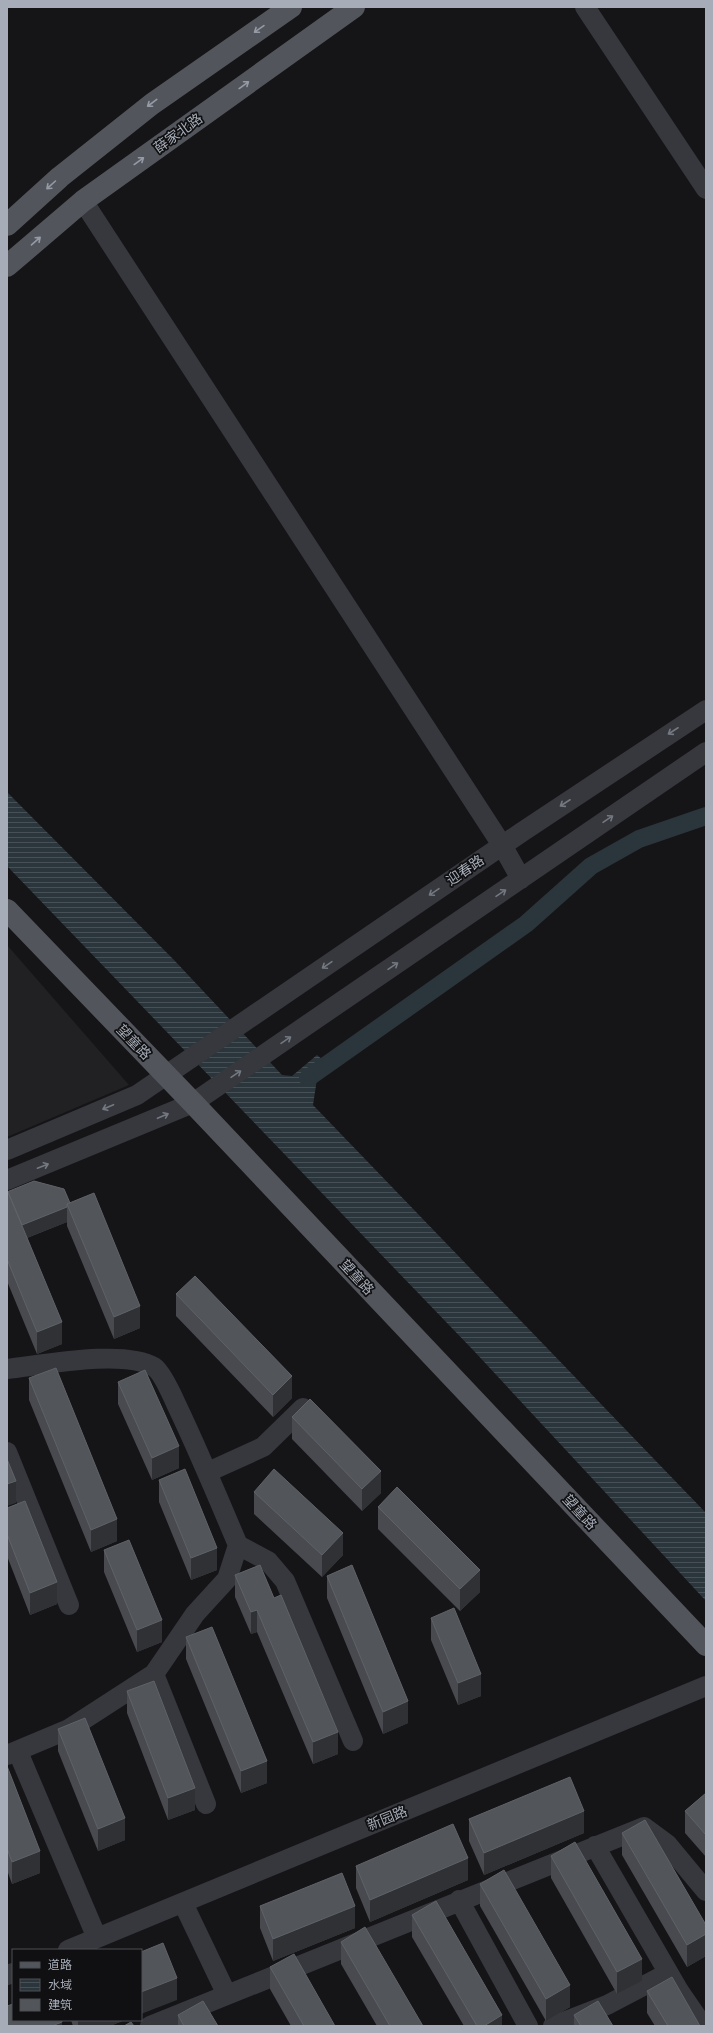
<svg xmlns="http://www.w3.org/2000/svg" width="713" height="2033" viewBox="0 0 713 2033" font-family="'Nunito Sans','Noto Sans SC',sans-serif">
<defs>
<pattern id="water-rules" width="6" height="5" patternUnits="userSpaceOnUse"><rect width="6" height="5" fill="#2b363c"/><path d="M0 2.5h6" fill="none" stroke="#475056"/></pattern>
</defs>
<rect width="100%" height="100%" fill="#151517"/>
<path fill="#212124" d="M7 945 129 1085 7 1137Z"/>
<path fill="url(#water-rules)" d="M7 792 174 960 282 1075 292 1076 317 1055 334 1069 317 1079 313 1105 706 1513V1601L474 1351 7 866Z"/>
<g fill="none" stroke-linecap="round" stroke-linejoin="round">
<path stroke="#2b363c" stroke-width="18" d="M308 1078 526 924 591 866 639 839 706 816"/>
<path stroke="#36383d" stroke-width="20" d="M585 7 706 189
M83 201 502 845 521 879
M7 1150 137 1095 522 832 706 710
M7 1180 193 1103 706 752
M7 1369C43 1365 124 1349 154 1367 162 1372 173 1397 177 1406 199 1452 218 1498 238 1545L227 1579 195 1614 154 1674 69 1729 7 1755
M7 1452 69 1605
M208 1472 263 1447 303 1408
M238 1545 268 1561 285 1581 353 1741
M154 1674 206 1804
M18 1752 97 1938
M595 1846 679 1991 703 2026
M459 1900 528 2026
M183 1903 227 1995
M68 1950 706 1686
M7 1975 13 1973
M150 2026 644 1827 667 1844 706 1891
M553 2026 607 2005 668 1973"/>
<path stroke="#52555c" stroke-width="22" d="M7 225 60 177 152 104 291 7
M7 266 83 201 354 7
M7 910 193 1103 706 1645"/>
</g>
<path fill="#484a4f" d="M7 1192 70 1203 140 1328 114 1339 67 1226V1222L27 1238 62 1344 37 1354 7 1281Z
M176 1294 292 1398 273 1417 176 1316Z
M29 1378 117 1541 91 1552 29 1400Z
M118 1382 179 1468 152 1480 118 1404Z
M292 1417 381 1493 362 1511 292 1439Z
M159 1480 217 1570 191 1580 159 1502Z
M254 1492 343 1555 322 1577 254 1514Z
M378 1507 480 1592 460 1611 378 1529Z
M7 1508 57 1604 30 1615 7 1556Z
M104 1550 162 1642 137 1652 104 1572Z
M260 1565 338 1754 313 1764 257 1632 251 1634 235 1597V1575Z
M327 1576 408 1723 383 1734 327 1598Z
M431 1618 481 1696 458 1705 431 1640Z
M186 1637 267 1783 241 1793 186 1659Z
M127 1691 195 1810 168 1820 127 1713Z
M58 1729 125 1840 98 1851 58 1751Z
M7 1766 40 1873 12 1884 7 1870Z
M706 1793V1857L685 1833V1811Z
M469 1819 584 1833 484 1875 469 1841Z
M622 1833 706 1925V1956L687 1967 622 1855Z
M551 1856 642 1981 617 1994 551 1878Z
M356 1866 468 1880 370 1922 356 1888Z
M480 1884 570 2007 546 2021 480 1906Z
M260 1906 355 1928 273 1961 260 1928Z
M412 1915 502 2026H464L412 1937Z
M341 1942 423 2026H377L341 1964Z
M270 1967 335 2026H291L270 1989Z
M647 1991 700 2026H655L647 2013Z
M178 2015 218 2026H178Z
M574 2015 613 2026H574Z
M71 2020H125L110 2026H73Z"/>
<path fill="#2f3134" d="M67 1207V1222L19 1241V1226Z
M140 1306V1328L114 1339V1317Z
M62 1322V1344L37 1354V1332Z
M292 1376V1398L273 1417V1395Z
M179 1446V1468L152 1480V1458Z
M381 1471V1493L362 1511V1489Z
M16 1481V1503L7 1506V1484Z
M117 1519V1541L91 1552V1530Z
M343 1533V1555L322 1577V1555Z
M217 1548V1570L191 1580V1558Z
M480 1570V1592L460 1611V1589Z
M57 1582V1604L30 1615V1593Z
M257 1610V1632L251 1634V1612Z
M162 1620V1642L137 1652V1630Z
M481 1674V1696L458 1705V1683Z
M408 1701V1723L383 1734V1712Z
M338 1732V1754L313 1764V1742Z
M267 1761V1783L241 1793V1771Z
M195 1788V1810L168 1820V1798Z
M584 1811V1833L484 1875V1853Z
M125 1818V1840L98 1851V1829Z
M40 1851V1873L12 1884V1862Z
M468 1858V1880L370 1922V1900Z
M355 1906V1928L273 1961V1939Z
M706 1934V1956L687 1967V1945Z
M642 1959V1981L617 1994V1972Z
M177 1978V2000L141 2014V1992Z
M570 1985V2007L546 2021V1999Z
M502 2015V2026H484Z
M78 2020H125L110 2026H78Z
M62 2022V2026H52Z"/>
<path fill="#52555a" stroke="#5f6369" d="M34 1181 64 1189 70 1203 67 1204V1207L22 1225 8 1192 7 1193V1192Z
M8 1192 62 1322 37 1332 7 1259V1193Z
M94 1193 140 1306 114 1317 67 1204Z
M195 1276 292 1376 273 1395 176 1294Z
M56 1368 117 1519 91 1530 29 1378Z
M145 1370 179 1446 152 1458 118 1382Z
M310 1399 381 1471 362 1489 292 1417Z
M7 1459 16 1481 7 1484Z
M185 1469 217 1548 191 1558 159 1480Z
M274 1469 343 1533 322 1555 254 1492Z
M397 1487 480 1570 460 1589 378 1507Z
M25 1501 57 1582 30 1593 7 1534V1508Z
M129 1540 162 1620 137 1630 104 1550Z
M260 1565 274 1598 281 1595 338 1732 313 1742 257 1610 251 1612 235 1575Z
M352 1565 408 1701 383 1712 327 1576Z
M454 1608 481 1674 458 1683 431 1618Z
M212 1627 267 1761 241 1771 186 1637Z
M154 1681 195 1788 168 1798 127 1691Z
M85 1718 125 1818 98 1829 58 1729Z
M7 1766 40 1851 12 1862 7 1848Z
M570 1777 584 1811 484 1853 469 1819Z
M706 1793V1835L685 1811Z
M645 1820 706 1925V1934L687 1945 622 1833Z
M453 1824 468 1858 370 1900 356 1866Z
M575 1842 642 1959 617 1972 551 1856Z
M504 1870 570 1985 546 1999 480 1884Z
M342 1873 355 1906 273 1939 260 1906Z
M436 1901 502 2015 484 2026H477L412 1915Z
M365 1927 423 2026H390L341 1942Z
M163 1943 177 1978 141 1992V1952Z
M294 1954 335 2026H304L270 1967Z
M672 1977 700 2026H668L647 1991Z
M203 2001 218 2026H184L178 2015Z
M598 2001 613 2026H581L574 2015Z
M13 2004V2020H62V2022L52 2026H7V2006Z
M131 2022 134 2026H124Z"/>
<defs><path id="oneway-shaft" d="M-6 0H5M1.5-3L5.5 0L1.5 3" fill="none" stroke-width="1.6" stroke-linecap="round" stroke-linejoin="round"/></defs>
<g stroke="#959ba6">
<use href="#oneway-shaft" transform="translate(259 29) rotate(145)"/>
<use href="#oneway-shaft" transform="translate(244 85) rotate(-36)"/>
<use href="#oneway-shaft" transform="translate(152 103) rotate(143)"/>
<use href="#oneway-shaft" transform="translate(139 161) rotate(-36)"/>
<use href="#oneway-shaft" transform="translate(51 185) rotate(138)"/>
<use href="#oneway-shaft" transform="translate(36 241) rotate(-41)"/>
</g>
<g stroke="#747881">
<use href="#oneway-shaft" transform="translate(673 731) rotate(147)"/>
<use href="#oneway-shaft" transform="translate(565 803) rotate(147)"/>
<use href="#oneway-shaft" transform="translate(608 819) rotate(-34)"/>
<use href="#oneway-shaft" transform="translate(434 892) rotate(146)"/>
<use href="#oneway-shaft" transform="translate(501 893) rotate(-34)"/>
<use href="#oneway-shaft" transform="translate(327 965) rotate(146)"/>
<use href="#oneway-shaft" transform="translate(393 966) rotate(-34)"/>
<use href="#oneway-shaft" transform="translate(286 1040) rotate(-34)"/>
<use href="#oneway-shaft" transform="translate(236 1074) rotate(-34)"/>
<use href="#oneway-shaft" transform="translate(108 1107) rotate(157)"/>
<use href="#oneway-shaft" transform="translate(163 1116) rotate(-23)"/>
<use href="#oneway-shaft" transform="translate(43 1166) rotate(-21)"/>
</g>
<g text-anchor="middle" stroke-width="3.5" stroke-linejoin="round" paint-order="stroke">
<g font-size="14" fill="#a6adb8" stroke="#101012">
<text transform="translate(178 133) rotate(-36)" y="5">薛家北路</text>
<text transform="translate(465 870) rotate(-34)" y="5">迎春路</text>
<text transform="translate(134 1042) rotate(46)" y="5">望童路</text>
<text transform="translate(357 1277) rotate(47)" y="5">望童路</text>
<text transform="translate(580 1512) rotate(47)" y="5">望童路</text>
<text transform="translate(387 1818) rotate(-22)" y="5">新园路</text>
</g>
</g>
<rect width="713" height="2033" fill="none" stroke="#a6adb8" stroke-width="16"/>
<rect x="12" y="1949" width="130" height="72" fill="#101012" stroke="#4c4f54"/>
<rect x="20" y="1962" width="20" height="6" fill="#52555c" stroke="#4c4f54"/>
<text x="48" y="1969" font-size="12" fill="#a6adb8">道路</text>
<rect x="20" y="1979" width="20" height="12" fill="url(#water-rules)" stroke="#4c4f54"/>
<text x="48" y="1989" font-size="12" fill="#a6adb8">水域</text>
<rect x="20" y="1999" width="20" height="12" fill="#52555a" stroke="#4c4f54"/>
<text x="48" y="2009" font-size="12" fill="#a6adb8">建筑</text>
</svg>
